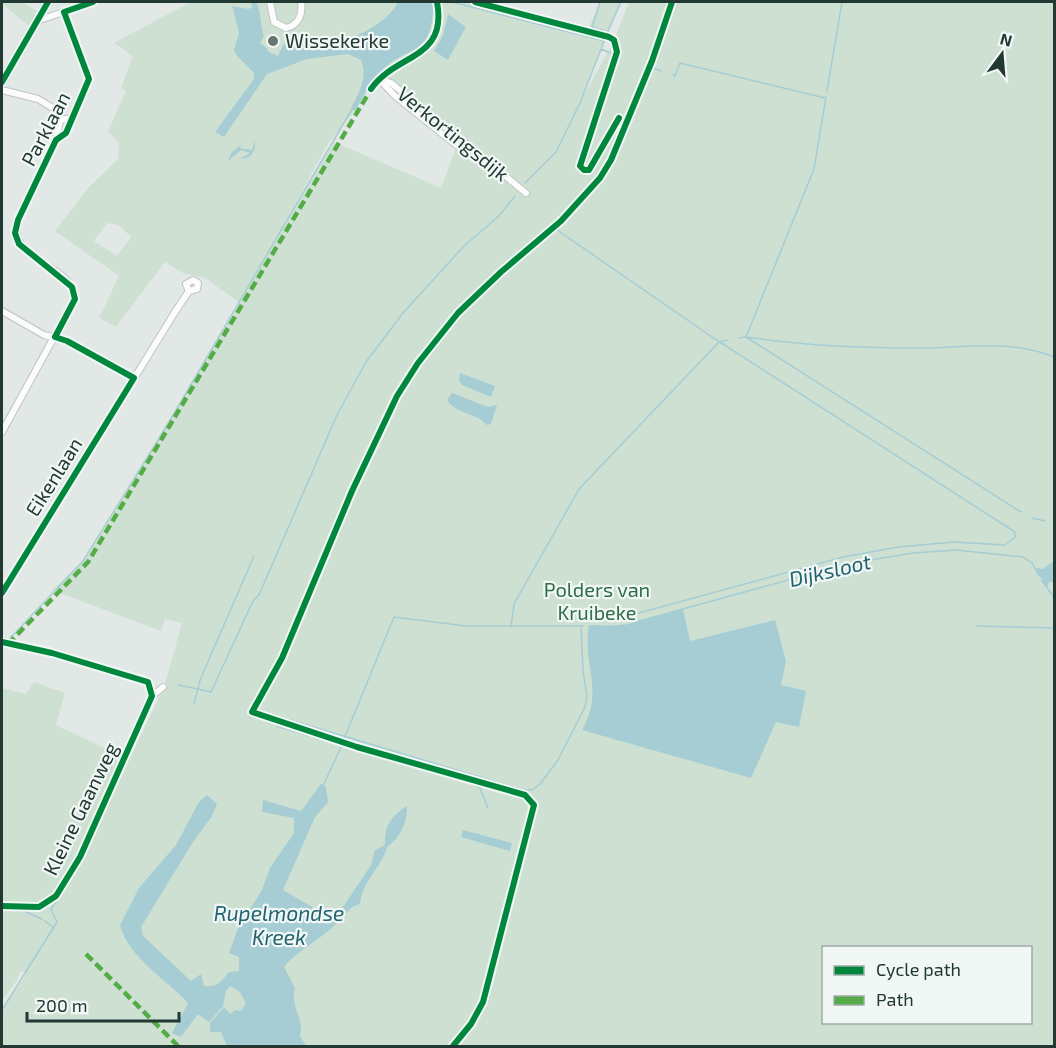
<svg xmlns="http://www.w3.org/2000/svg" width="1056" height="1048" viewBox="0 0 1056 1048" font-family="'Exo 2',sans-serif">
<rect width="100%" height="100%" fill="#e2e8e5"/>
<path fill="#cde0d2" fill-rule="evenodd" d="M2 2H22L37 11 29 26 2 4Z
M191 2H484L588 30 600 2H621L606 35 614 40 629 2H1054V1046H2V1010L26 975 21 970 17 980 2 1001V688L26 694 34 682 65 693 56 725 121 756 118 764 125 768 164 687 182 623 165 619 161 631 52 590 83 561 240 303 205 278 183 273 165 262 116 327 99 318 119 276 55 231 89 187 118 159 119 144 108 131 126 91 121 88 133 56 114 43ZM448 14 466 27 448 60 434 51 443 35ZM614 41 583 97 604 42ZM377 76 458 143 441 188 334 142 283 226 329 142 355 111ZM107 223 119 225 131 237 117 256 94 241ZM824 948H1030V1022H824Z"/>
<path fill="#a6cdd4" d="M249 2H256C262 13 260 27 264 36L260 43 268 49 267 51 278 56C282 48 284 39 294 36 303 34 311 43 320 43 344 46 388 24 398 2H434C430 62 414 40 381 71 369 82 363 97 355 111L351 109C359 91 368 79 361 60L348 54 307 59 267 74 224 137 215 132 254 79V73L238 57 234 50 239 33 232 6 249 9 253 6Z
M448 14 466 27 448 60 434 51 443 35Z
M255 141C256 151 251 159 240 159L250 153 241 150 228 161 232 152 241 145 240 148 252 150Z
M460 373 495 386 491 397 462 385 459 380Z
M452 393 488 407 497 405 491 424 487 425C475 412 456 414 447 400Z
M1054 561V582H1049L1047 588 1035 568 1043 569Z
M683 609 690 641 775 620 786 661 781 685 806 691 799 727 776 722 751 778 582 730C605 689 582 666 589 626L624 625Z
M321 784 326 787 328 802 315 817 283 890 319 911 339 913 371 865 375 850 385 845C385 825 390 817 407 806 408 822 400 838 387 847 381 869 363 879 360 904 348 907 348 913 339 921 322 939 300 948 284 967L295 988C290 1010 305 1017 300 1036L306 1046H227L221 1032H210V1023L224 1007 230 1014 235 1010 241 1011 246 1003 240 992 230 986 226 991 223 1006 209 1022 198 1014 181 1037 172 1033 188 1003C167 980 128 957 120 925L139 888 176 845 199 802 207 795 217 804 212 816 193 842 141 927 143 936 191 981 201 974 204 986C216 988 222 981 229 972L239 971V957L229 953 238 928 262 890 270 868 294 833V818L262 812 263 800 301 811Z
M463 830 512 843 510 851 461 837Z"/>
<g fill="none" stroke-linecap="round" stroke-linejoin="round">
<path stroke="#a6cdd4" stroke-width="1.5" d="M452 2 604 41
M600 2 592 27 608 32
M608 31 621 2
M601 49 613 54
M653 68 661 71
M673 75 675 76 680 63 825 98
M827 91 842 2
M525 183 556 152 580 103 605 39
M557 230 712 337 1015 532V537L1005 545 954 542 899 547 843 557 617 619H595
M746 337 1021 512
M747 337C805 346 864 348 922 348 970 348 1009 339 1054 357
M739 338 746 337 814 169 826 97
M1032 518 1045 521
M254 556 200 680 198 689 211 692 253 601 259 595 337 415 366 362 403 313 464 246 499 216 515 196
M1042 581 1054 597
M632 623 846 564 913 553 956 550 1023 557 1032 563 1039 576
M589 626H600
M976 626 1054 628
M511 627 514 604 579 489 719 342 727 340
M611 627 624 625
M2 638 9 639 15 633 83 561 165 429 352 109
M178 685 198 689 194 703
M287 719 523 790H532L540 784 558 760 585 707 587 696 583 671 581 626
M276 726 475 785 480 788 488 808
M344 739 394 617 466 626H583
M323 786 342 745
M24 911 42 919
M45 921 54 928
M2 1010 57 922 51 909 70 881"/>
<defs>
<path id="street" d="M270 2 274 22 286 28C299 25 303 14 301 2
M475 2 609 37 614 40
M37 21 93 2
M379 79 391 83 526 193
M379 79C406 51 448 56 437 2
M379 79 395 96 456 145
M2 90 38 99 59 112 60 120
M56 140 60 120 72 118
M2 311 44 335 67 341 134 378
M2 432 75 299C77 266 5 261 18 220L56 140 66 133 89 79 64 12
M2 593 175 312 189 291 197 289 198 283 193 280 186 284 189 291
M2 642 52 653 148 682 152 696 80 857 56 896 39 907 2 906
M152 696 163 687
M252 714V712
M525 795 534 805"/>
<path id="secondary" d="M2 82 48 2"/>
</defs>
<use href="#street" stroke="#bfc4c2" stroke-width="8"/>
<use href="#secondary" stroke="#bfc5c3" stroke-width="10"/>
<use href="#street" stroke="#fbfcfb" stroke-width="6"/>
<use href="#secondary" stroke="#fbfcfb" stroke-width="8"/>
<path stroke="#53ac45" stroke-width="4.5" stroke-dasharray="9 4.5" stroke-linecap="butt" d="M8 644 88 562 373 86
M86 954 178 1046"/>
<defs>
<path id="cycleway" d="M475 2 609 37 614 40 617 52 580 166 584 170H589L619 118
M2 82 48 2
M371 89C396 53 448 60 437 2
M2 593 134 378 67 341 55 337 75 299 72 287 19 244 15 233 18 220 56 140 66 133 89 79 64 12 93 2
M2 642 52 653 148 682 152 696 80 857 56 896 39 907 2 906
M453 1046 471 1024 483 1002 534 805 525 795 357 747 252 712 282 658 352 491 397 396 418 363 458 313 501 272 561 221 600 178 611 160 652 61 672 2"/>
</defs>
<use href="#cycleway" stroke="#f1f7f4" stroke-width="10"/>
<use href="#cycleway" stroke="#00873e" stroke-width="6"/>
</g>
<circle fill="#657671" stroke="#f1f7f4" stroke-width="2" cx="273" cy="41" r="6"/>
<g text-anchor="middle" stroke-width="4.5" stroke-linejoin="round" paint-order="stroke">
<g font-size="20" fill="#223933" stroke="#f1f7f4" text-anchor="start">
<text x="285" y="48">Wissekerke</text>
</g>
<g font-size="20" fill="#223933" stroke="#f1f7f4">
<text transform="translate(46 129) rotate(-62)" y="7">Parklaan</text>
<text transform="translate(453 134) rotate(39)" y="7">Verkortingsdijk</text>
<text transform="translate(54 477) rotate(-58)" y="7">Eikenlaan</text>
<text transform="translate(81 809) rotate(-64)" y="7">Kleine Gaanweg</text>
</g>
<g font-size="20" fill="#2f6d48" stroke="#f1f7f4">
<text x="597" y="597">Polders van<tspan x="597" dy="23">Kruibeke</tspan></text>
</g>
<g font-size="21" font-style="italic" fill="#216371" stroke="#f1f7f4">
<text transform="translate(830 571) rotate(-13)" y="7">Dijksloot</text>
<text x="279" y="921">Rupelmondse<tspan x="279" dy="24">Kreek</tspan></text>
</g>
</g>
<rect width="1056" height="1048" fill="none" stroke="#223933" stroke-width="6"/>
<rect x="822" y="946" width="210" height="78" fill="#f1f7f4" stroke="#9eaba7" stroke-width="1.5"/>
<rect x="834" y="966" width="30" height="9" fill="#00873e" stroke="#9eaba7" stroke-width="1.5"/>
<text x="876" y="976" font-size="18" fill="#223933">Cycle path</text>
<rect x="834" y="996" width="30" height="9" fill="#53ac45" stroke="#9eaba7" stroke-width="1.5"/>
<text x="876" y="1006" font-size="18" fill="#223933">Path</text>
<g transform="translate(1002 54) rotate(16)" stroke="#f1f7f4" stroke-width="4.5" paint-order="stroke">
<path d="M0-4.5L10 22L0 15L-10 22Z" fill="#223933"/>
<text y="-9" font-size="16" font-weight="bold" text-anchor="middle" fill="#223933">N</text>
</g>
<path d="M27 1012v9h152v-9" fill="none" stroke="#223933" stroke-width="3"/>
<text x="36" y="1012" font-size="18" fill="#223933" stroke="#f1f7f4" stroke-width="4.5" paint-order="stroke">200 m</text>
</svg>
